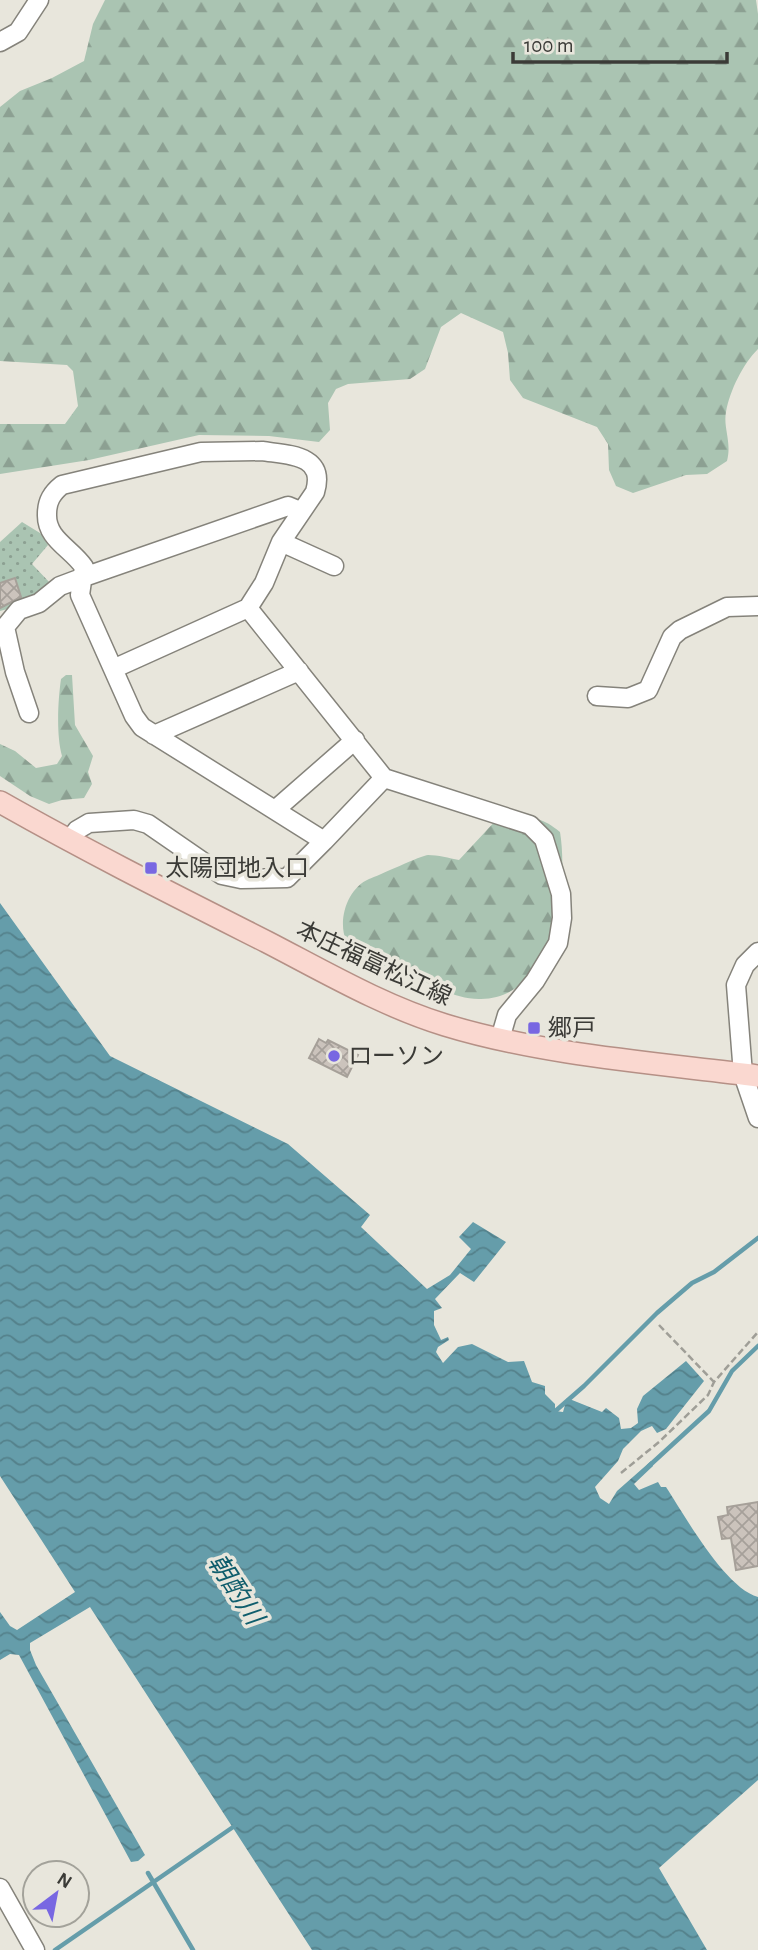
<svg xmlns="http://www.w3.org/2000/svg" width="758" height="1950" viewBox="0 0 758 1950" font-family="'Alegreya Sans','Noto Sans JP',sans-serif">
<defs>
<pattern id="forest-firs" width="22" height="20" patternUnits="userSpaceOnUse" patternTransform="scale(1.75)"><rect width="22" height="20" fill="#aac4b2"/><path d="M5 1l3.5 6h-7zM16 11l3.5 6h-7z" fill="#8ca092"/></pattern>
<pattern id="park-dots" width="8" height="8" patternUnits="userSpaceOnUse" patternTransform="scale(1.75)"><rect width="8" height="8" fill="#aac4b2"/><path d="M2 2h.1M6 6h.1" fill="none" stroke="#8ca092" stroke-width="1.8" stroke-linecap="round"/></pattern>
<pattern id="water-waves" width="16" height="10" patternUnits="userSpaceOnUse" patternTransform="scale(1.75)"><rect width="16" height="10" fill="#659daa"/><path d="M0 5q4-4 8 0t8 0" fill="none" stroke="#54818b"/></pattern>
<pattern id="building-cross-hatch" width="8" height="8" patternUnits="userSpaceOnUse" patternTransform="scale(1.75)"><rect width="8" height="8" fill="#cbc3bc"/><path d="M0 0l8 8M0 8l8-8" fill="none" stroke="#a6a09a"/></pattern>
</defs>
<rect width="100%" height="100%" fill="#e8e6dc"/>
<path fill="url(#forest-firs)" d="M105 0H756L758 14V349C743 364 730 390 726 412 723 428 732 442 727 461L707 474 686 475 633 493 616 486 609 470 608 444 597 427 523 398 510 380 508 353 503 332 461 313 441 327 425 369 410 379 348 384 336 389 328 403 330 430 319 442 269 436 199 435 89 460 0 474V424H65L78 406 73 371 67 365 0 361V107L20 91 52 78 84 61 93 24Z
M66 675H72L75 725 93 756 88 772 92 784 84 798 62 800 49 804 30 796 0 776V744L15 751 36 768 57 764 62 756C56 735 58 700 61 679Z
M499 817C527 817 538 814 560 832 569 887 554 998 481 999 455 1000 429 983 407 973 393 967 368 963 357 955 332 936 343 890 369 879 378 876 422 855 428 855 438 855 449 858 459 860Z"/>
<path fill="url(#park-dots)" d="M22 522 40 533 48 545 32 564 51 584C35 598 21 606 0 611V542Z"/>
<path fill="url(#water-waves)" d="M0 903 110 1056 288 1144 370 1215 361 1227 427 1289 450 1275 471 1249 459 1237 473 1222 506 1242 474 1282 460 1273 435 1299 442 1308 434 1311V1325L441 1340 448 1337 449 1340 438 1347 436 1352 443 1363 458 1347 472 1344 508 1362 524 1361 532 1382 545 1386V1394L555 1404V1411L563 1412 567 1398 602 1412 606 1408 619 1418 621 1429 631 1428 638 1423 637 1409 643 1396 686 1361 704 1381 666 1429 657 1433 652 1426 641 1431 623 1449 618 1461 595 1487 600 1498 609 1504 617 1491 651 1461 653 1466 634 1484 639 1490 658 1482 661 1487H666C685 1516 725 1588 758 1597V1780L659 1868 707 1950H312L90 1607 30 1643V1650L36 1665 145 1855 138 1861 131 1862 19 1655 10 1654 0 1660V1612L10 1626 17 1630 75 1592 0 1476Z"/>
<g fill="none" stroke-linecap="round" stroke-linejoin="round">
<path stroke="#659daa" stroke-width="4.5" d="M552 1414 584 1386 657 1313 692 1283 714 1272 758 1238
M649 1466 709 1411 732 1371 758 1346
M148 1873 193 1950
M55 1950 236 1825"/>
</g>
<path fill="url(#building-cross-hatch)" stroke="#a6a099" stroke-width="2" d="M15 578 21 597 0 608V583Z
M319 1039 326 1043 328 1040 358 1055 347 1077 309 1058Z
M758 1502V1566L736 1570 731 1538 722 1539 718 1517 728 1515 727 1507Z"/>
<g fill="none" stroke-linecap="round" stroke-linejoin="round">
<defs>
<path id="minor" d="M0 42 18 32 39 0
M262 451C288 455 326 454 315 492L281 542 264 583 248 608 384 778 324 841 142 727 134 716 80 595 84 567C71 548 46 539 47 514 47 501 52 493 62 485L201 452Z
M281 542 334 566
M113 669 248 608
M597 696 628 698 648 690 672 637 680 630 727 607 758 606
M29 713 15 672 5 627 19 610 39 603 60 586 84 577 288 506 300 511
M154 735 299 671
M384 778 530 825 544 839 561 894 562 918 558 943 535 981 507 1015 500 1039
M275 810 355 740
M69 841 77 830 89 823 134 820 148 824 222 875 241 879 287 878 324 841
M758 952 745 965 736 985 743 1074 758 1118
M0 1888 35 1950"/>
<path id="major" d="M0 802C88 852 178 897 267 942 325 972 383 1006 445 1025 543 1055 656 1063 758 1076"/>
</defs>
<use href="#minor" stroke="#85837b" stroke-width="21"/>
<use href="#major" stroke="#b59086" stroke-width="24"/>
<path stroke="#9f9e97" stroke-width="2.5" stroke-dasharray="7 3.5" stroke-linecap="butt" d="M659 1325 714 1382
M621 1473 659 1442 708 1395 714 1382 758 1332"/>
<use href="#minor" stroke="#fff" stroke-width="18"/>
<use href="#major" stroke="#fad8d0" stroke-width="21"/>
</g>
<g fill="#7867e2" stroke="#e8e6dc" stroke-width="2.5">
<rect x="144" y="861" width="14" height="14" rx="3.5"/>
<rect x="527" y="1021" width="14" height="14" rx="3.5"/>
<circle cx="334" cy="1056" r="7"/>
</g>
<g text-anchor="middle" stroke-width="7" stroke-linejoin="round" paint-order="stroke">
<g font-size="24" fill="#3b3b37" stroke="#e8e6dc" text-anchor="start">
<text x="165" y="876">太陽団地入口</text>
<text x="548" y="1036">郷戸</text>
<text x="348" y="1064">ローソン</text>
</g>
<g font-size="24" fill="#3b3b37" stroke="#e8e6dc">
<text transform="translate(374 963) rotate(25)" y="8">本庄福富松江線</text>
</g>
<g font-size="26" font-style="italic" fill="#0f5d6c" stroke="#e8e6dc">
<text transform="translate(236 1589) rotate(57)" y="9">朝酌川</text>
</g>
</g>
<g transform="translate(56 1894) rotate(32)"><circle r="33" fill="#e8e6dc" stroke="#a3a29a" stroke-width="2"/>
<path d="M0-5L12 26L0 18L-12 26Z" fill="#7867e2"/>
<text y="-10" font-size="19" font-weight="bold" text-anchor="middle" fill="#3b3b37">N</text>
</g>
<path d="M513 52v10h214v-10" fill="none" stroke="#3b3b37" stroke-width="3.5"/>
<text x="524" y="52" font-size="21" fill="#3b3b37" stroke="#e8e6dc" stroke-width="5" paint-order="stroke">100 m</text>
</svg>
